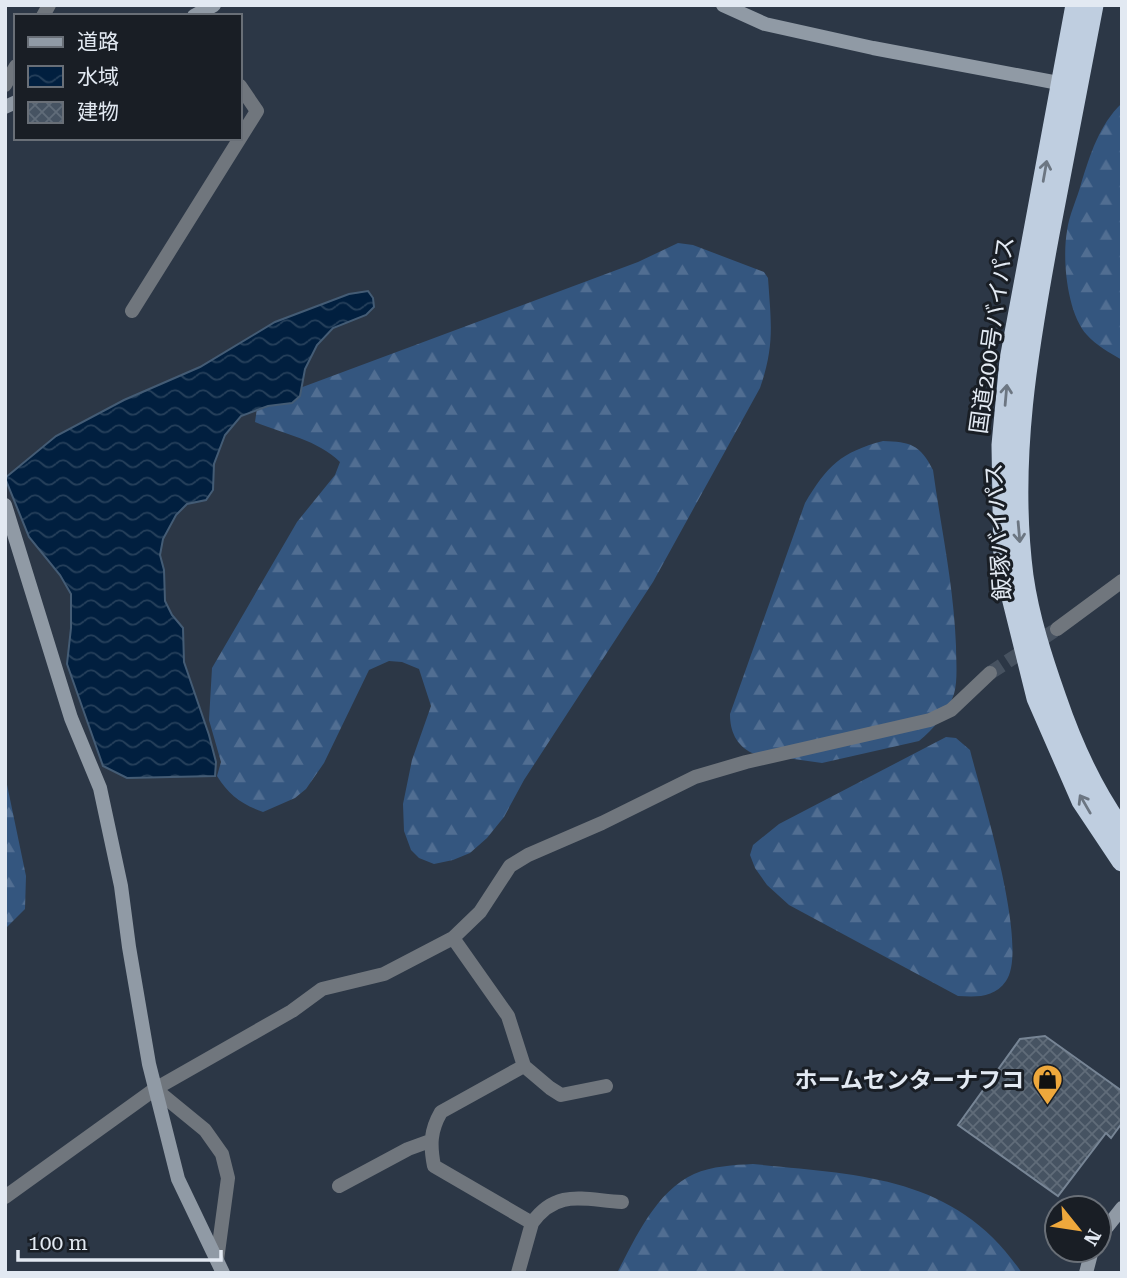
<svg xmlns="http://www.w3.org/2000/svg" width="1127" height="1278" viewBox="0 0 1127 1278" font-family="'Roboto Serif','Noto Sans JP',serif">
<defs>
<pattern id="forest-firs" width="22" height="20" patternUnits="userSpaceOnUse" patternTransform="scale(1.75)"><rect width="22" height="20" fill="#34567f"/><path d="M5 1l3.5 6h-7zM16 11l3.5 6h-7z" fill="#516e92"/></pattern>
<pattern id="water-waves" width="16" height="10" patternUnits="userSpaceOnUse" patternTransform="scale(1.75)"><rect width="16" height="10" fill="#011f3f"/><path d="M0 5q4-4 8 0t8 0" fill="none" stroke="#26405b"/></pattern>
<pattern id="building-cross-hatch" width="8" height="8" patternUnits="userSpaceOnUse" patternTransform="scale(1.75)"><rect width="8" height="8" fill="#465362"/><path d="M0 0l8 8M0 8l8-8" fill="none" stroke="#606c79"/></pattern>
</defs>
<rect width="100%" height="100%" fill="#2c3746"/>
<path fill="url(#forest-firs)" d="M1122 103V360C1110 353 1096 345 1087 335 1067 313 1062 259 1067 231 1069 215 1077 199 1081 184 1090 155 1099 125 1122 103Z
M678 243 693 245 764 272 768 278C771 322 775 345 760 388L653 582 524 780 504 817 487 838 470 853 453 860 434 864 419 858 411 850 404 831 403 804 412 760 431 706 419 669 402 662 389 661 369 670 324 763 306 789 295 798 263 812C241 804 229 795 217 776L221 762 209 720 212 668 297 522 335 475 340 462C318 440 284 434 255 422L257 408 265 401 638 262Z
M883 441C910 442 920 444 933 470 941 528 954 587 956 646 956 660 958 680 954 694 948 712 933 730 919 741L822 763 752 753C736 745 730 731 730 714L805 503C827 466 841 452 883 441Z
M946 737 956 738 970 750C981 794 1030 947 1006 981 994 998 977 997 958 996L789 905 767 885 755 868 750 855 753 845 779 824Z
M5 775 26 876 25 909 5 929Z
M753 1164C860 1175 956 1175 1022 1273H617C635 1239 656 1191 694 1174 712 1166 734 1165 753 1164Z"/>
<path fill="url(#water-waves)" stroke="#445c75" stroke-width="2" d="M368 291 373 298 374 307 366 315 333 328 317 345 305 369 300 396 292 403 268 406 241 416 225 435 214 464 213 490 206 500 187 504 176 515 163 539 160 555 164 570 165 601 172 615 183 628 184 662 209 735 216 762 215 776 127 778 103 766 67 664 71 628V594L60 575 29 537 5 478 56 436 124 400 200 367 275 322 349 294Z"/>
<path fill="url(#building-cross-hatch)" stroke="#778595" stroke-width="2" d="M1045 1036 1122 1091V1123L1111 1138 1106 1133 1058 1196 958 1125 1020 1039Z"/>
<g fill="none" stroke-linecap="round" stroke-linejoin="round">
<path stroke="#475260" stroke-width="14" stroke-dasharray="14 7" stroke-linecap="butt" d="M990 673 1057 629"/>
<path stroke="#70767d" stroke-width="14" d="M43 16 49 5
M5 85 16 66
M132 311 257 111 240 86
M1057 629 1122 581
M453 938 508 1016 524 1066 441 1112C430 1131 430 1145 434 1166L532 1223 518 1273
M524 1066 550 1088 561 1095 606 1086
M155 1089 205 1130 222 1154 228 1178 217 1260
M339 1186 408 1149 430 1141
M5 1197 155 1089 292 1011 322 989 384 974 453 938 480 912 510 866 528 855 602 823 695 777 746 762 930 720 951 710 990 673
M532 1223C557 1188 584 1200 622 1202"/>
<path stroke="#909aa5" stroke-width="14" d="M723 5 765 24 873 48 1069 85
M194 16 214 5
M5 107 16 102
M5 505 71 718 100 788 121 886 129 947 149 1064 178 1179 223 1273
M1099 1237 1122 1208
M1086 1273 1092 1250"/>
<path stroke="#bfcee0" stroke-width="21" d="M1076 5 1010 360 1002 445 1004 565 1037 698 1082 801 1122 861
M1093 5C1078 82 1063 158 1049 234 1028 347 1008 461 1023 576 1029 618 1042 658 1056 698 1072 745 1093 791 1122 831"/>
</g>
<defs><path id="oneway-shaft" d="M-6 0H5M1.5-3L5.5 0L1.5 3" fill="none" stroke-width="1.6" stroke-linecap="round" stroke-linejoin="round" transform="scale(1.75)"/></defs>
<g stroke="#6c7682">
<use href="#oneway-shaft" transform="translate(1045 171) rotate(-80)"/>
<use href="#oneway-shaft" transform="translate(1006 395) rotate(-85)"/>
<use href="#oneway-shaft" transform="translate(1019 532) rotate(85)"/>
<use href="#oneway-shaft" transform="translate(1085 804) rotate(-120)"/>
</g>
<defs>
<symbol id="shop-pin" viewBox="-11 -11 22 30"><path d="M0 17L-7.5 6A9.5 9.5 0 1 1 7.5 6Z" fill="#eea83c" stroke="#191e25"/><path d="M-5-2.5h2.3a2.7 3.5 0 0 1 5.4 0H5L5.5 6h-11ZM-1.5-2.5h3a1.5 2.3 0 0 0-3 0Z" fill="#111"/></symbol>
</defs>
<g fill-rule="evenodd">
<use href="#shop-pin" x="1030" y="1062" width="35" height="47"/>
</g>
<g text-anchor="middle" stroke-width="6" stroke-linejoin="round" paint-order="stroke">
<g font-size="23" fill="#e2e9f2" stroke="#191e25">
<text transform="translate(992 335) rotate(-82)" y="8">国道200号バイパス</text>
<text transform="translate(998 532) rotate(-94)" y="8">飯塚バイパス</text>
</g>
<g font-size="23" font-weight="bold" fill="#e2e9f2" stroke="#191e25" text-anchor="end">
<text x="1024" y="1088">ホームセンターナフコ</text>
</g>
</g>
<rect width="1127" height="1278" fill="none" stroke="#e2e9f2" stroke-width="14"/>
<rect x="14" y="14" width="228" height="126" fill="#191e25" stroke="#696f77" stroke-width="2"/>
<rect x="28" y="37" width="35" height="10" fill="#909aa5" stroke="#696f77" stroke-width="2"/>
<text x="77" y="49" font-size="21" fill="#e2e9f2">道路</text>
<rect x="28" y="66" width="35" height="21" fill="url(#water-waves)" stroke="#696f77" stroke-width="2"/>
<text x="77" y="84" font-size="21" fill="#e2e9f2">水域</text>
<rect x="28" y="102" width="35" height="21" fill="url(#building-cross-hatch)" stroke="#696f77" stroke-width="2"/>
<text x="77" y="119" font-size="21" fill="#e2e9f2">建物</text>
<g transform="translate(1078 1229) rotate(120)"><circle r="33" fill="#191e25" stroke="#696f77" stroke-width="2"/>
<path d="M0-5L12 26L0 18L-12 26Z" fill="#eea83c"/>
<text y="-10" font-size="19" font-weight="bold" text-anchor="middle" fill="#e2e9f2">N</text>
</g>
<path d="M18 1250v10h203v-10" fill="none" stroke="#e2e9f2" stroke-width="3.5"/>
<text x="28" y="1250" font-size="21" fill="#e2e9f2" stroke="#191e25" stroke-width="5" paint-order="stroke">100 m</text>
</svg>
